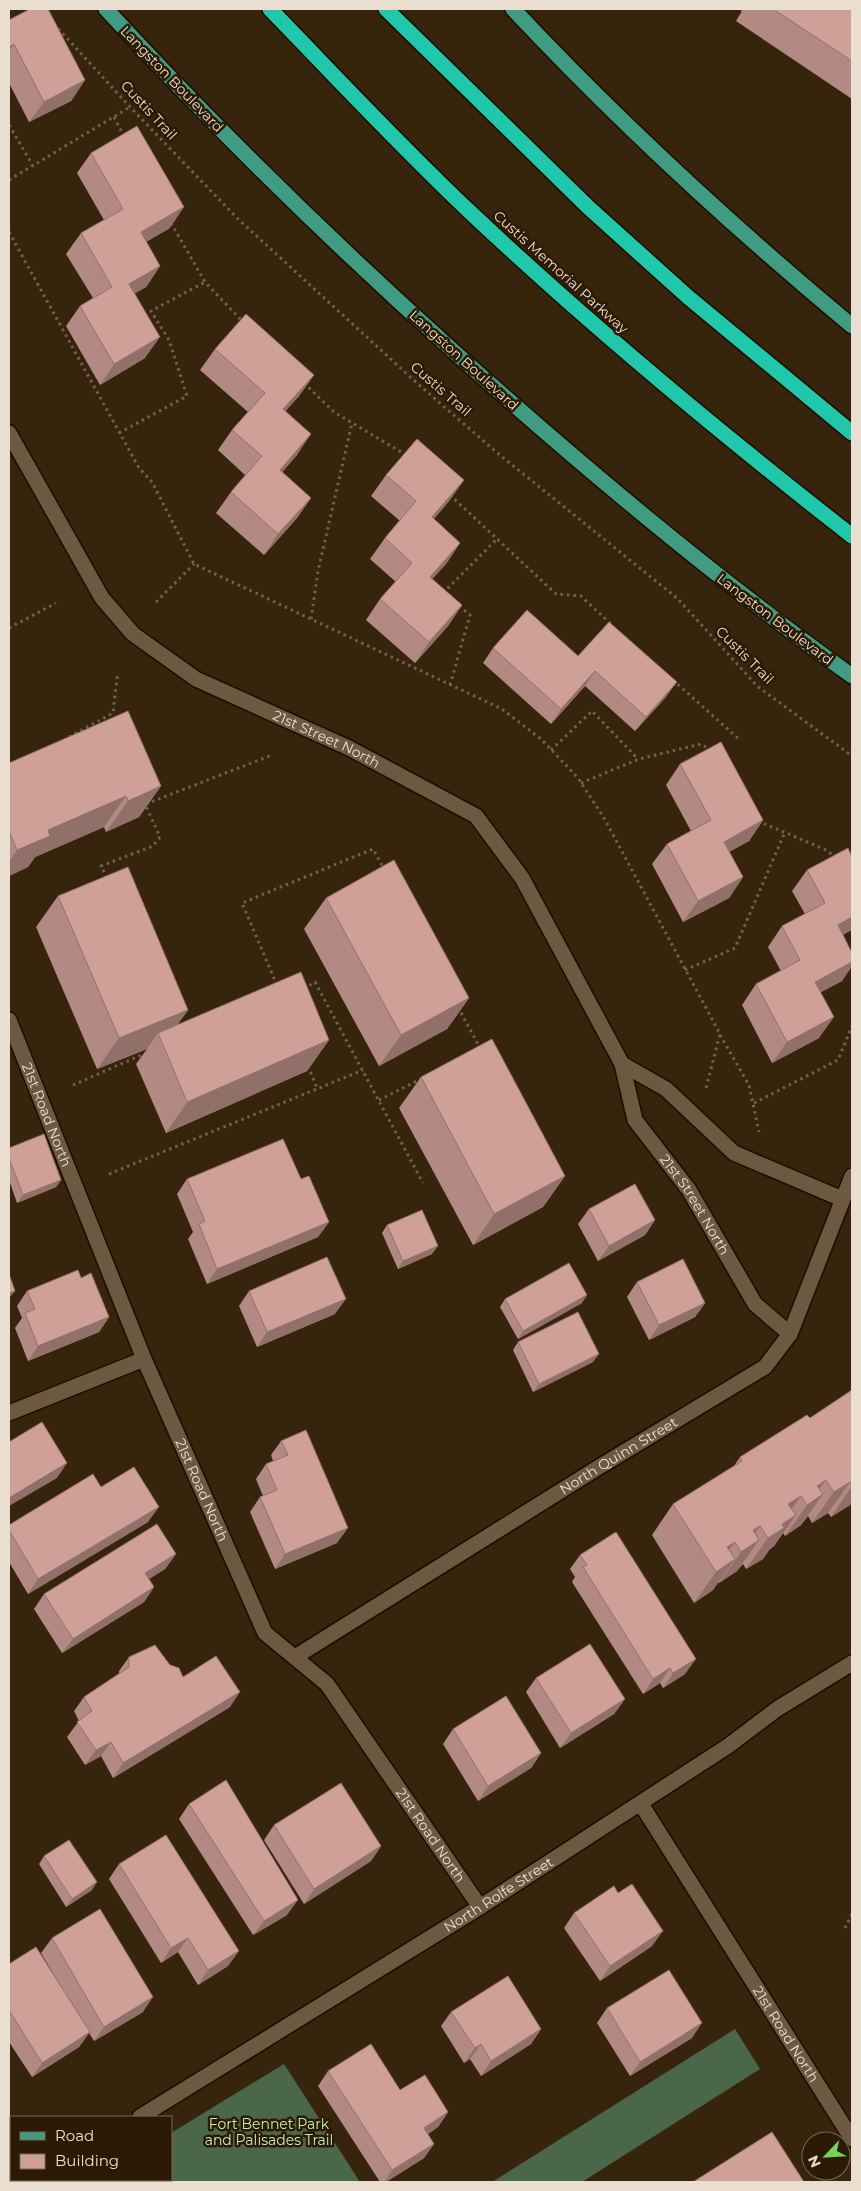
<svg xmlns="http://www.w3.org/2000/svg" width="861" height="2191" viewBox="0 0 861 2191" font-family="Montserrat,sans-serif">
<rect width="100%" height="100%" fill="#36240d"/>
<path fill="#4b6749" d="M735 2029 760 2069 582 2182H492Z
M284 2064 360 2182H92L96 2180H171V2133Z"/>
<g fill="none" stroke-linecap="round" stroke-linejoin="round">
<defs>
<g id="minor">
<path id="s1" d="M9 433 102 598 133 634 196 679 349 748 476 816 522 878 622 1064 635 1120 689 1190 755 1304 790 1334"/>
<path id="s2" d="M9 1020 144 1359 265 1633 327 1684 480 1907"/>
<path d="M622 1064 666 1089 734 1153 842 1199"/>
<path d="M9 1413 144 1359"/>
<path id="s3" d="M295 1657 599 1467 765 1367 790 1334 852 1176"/>
<path id="s4" d="M641 1804 852 2139"/>
<path id="s5" d="M140 2117 480 1907 728 1746 777 1709 852 1663"/>
<path d="M35 2182 39 2180"/>
</g>
<path id="major" d="M106 9C215 128 330 240 450 348 579 464 711 575 852 676
M513 9C619 122 733 227 852 326"/>
<path id="highway" d="M270 9C336 77 401 147 470 212 592 327 720 433 852 536
M386 9 588 207 688 297 852 433"/>
</defs>
<use href="#minor" stroke="#1d0d00" stroke-width="18"/>
<use href="#major" stroke="#1d0d00" stroke-width="18"/>
<use href="#highway" stroke="#1d0d00" stroke-width="18"/>
<path stroke="#71614e" stroke-width="3" stroke-dasharray="2.5 4" stroke-linecap="butt" d="M54 24 130 107 238 219 418 384 495 451 678 599 757 686 852 756
M114 117 125 138
M9 125 33 166
M9 180 130 107
M171 223 205 282 243 322
M9 232 139 468 152 482 194 564 502 709 541 739 578 778 604 818 720 1034 706 1088
M304 383 334 412 406 455
M119 433 187 396 169 340 151 311 205 282
M450 495 556 594 581 596 611 624
M443 593 497 539
M156 602 194 564
M311 619 318 571 352 423
M9 628 56 603
M673 680 740 740
M450 685 470 615 458 605
M69 737 113 713 117 678 120 674
M551 750 592 711 638 759
M581 783 639 759 701 744 711 750
M146 804 272 755
M758 821 826 850 836 858
M107 878 101 866 153 846 160 837 145 804
M685 970 735 948 785 832
M277 985 242 903 373 849 384 869
M304 989 315 982 423 1183
M458 1007 481 1050
M720 1035 749 1085 759 1132
M308 1066 317 1088
M73 1085 146 1053
M379 1100 423 1078
M754 1103 838 1060 852 1026
M109 1174 363 1070
M845 1928 852 1914"/>
<use href="#minor" stroke="#6d5941" stroke-width="15"/>
<use href="#major" stroke="#3f9b81" stroke-width="15"/>
<use href="#highway" stroke="#21c7ab" stroke-width="15"/>
</g>
<path fill="#b28a83" d="M738 9H852V99L736 21 742 11Z
M9 20 85 80 71 101 29 122 9 83Z
M91 153 170 228 146 242 160 266 146 287 135 293 145 358 100 385 66 326 80 306 93 298 66 254 81 233 104 220 77 173Z
M215 349 314 375 299 396 285 411 297 455 282 472 311 498 297 518 264 555 216 513 231 492 245 475 218 450 232 430 248 412 200 370Z
M386 475 464 480 449 501 434 519 460 543 446 564 432 579 462 605 448 626 415 663 366 620 380 599 396 582 370 559 385 538 400 521 371 496Z
M493 648 578 656 666 697 635 731 585 686 551 724 483 663Z
M9 763 161 786 139 817 106 832 104 827 35 857 28 867 9 876Z
M680 764 763 820 749 841 729 852 743 877 729 898 683 922 652 864 667 844 691 831 666 785Z
M807 870 852 953V966L842 981 821 992 819 1038 772 1063 742 1005 756 984 781 971 768 947 782 926 805 914 792 891Z
M58 896 188 1010 178 1024 329 1040 307 1071 166 1133 136 1064 147 1049 97 1069 36 927Z
M326 898 469 998 447 1029 379 1066 304 929Z
M421 1077 565 1176 543 1207 473 1245 399 1108Z
M9 1148 61 1180 56 1187 17 1203 9 1180Z
M187 1179H301L329 1222 318 1237 207 1284 188 1239 193 1232 177 1194Z
M589 1209 655 1220 645 1235 598 1261 578 1224Z
M387 1225 432 1254 398 1269 382 1233Z
M81 1278 109 1317 99 1332 28 1361 15 1328 22 1318 17 1306 27 1291Z
M637 1282 705 1303 695 1317 649 1340 627 1297Z
M249 1291 335 1314 257 1347 239 1306Z
M505 1299 582 1303 518 1339 500 1307Z
M518 1342 593 1362 533 1392 513 1350Z
M852 1390V1502L850 1505 831 1517 828 1513 812 1523 808 1516 801 1525 785 1536 783 1533 774 1546 769 1550 763 1559 746 1569 743 1564 737 1571 719 1583 718 1582 713 1590 694 1603 652 1535 673 1504 734 1466 740 1457 810 1418Z
M281 1441 337 1543 275 1569 250 1512 260 1497 263 1496 256 1479 266 1464 273 1461 271 1455Z
M101 1487 148 1522 28 1594 9 1562V1525Z
M176 1554 165 1569 149 1579 154 1587 144 1602 62 1653 34 1609 44 1594Z
M580 1555 685 1674 663 1688 660 1683 643 1694 572 1582 575 1577 570 1569Z
M129 1657 170 1665 183 1677 230 1707 113 1778 101 1756 85 1765 67 1737 79 1721 74 1711 84 1697 119 1674V1671Z
M536 1678 625 1699 614 1714 560 1748 526 1692Z
M453 1729 541 1753 531 1768 478 1801 443 1744Z
M189 1804 287 1915 253 1935 179 1819Z
M274 1825 381 1846 371 1861 304 1904 264 1840Z
M44 1856 92 1890 66 1907 39 1864Z
M119 1864 228 1966 198 1985 178 1952 161 1963 109 1879Z
M618 1893 652 1946 600 1981 564 1928 574 1913Z
M52 1938 143 2012 94 2041 89 2033 79 2047 32 2077 9 2042V1964L73 2007 41 1953Z
M607 2008 692 2038 630 2076 597 2023Z
M451 2012 541 2029 531 2044 481 2076 470 2059 464 2063 441 2026Z
M328 2071 400 2090 448 2112 438 2127 428 2134 434 2144 424 2158 386 2182H380L318 2086Z"/>
<path fill="#91706a" d="M14 44 9 51V47Z
M85 80 71 101 29 122 44 102Z
M184 207 170 228 126 253 141 232Z
M160 266 146 287 115 305 129 284Z
M160 337 145 358 100 385 114 364Z
M314 375 299 396 269 430 283 409Z
M311 434 297 455 266 491 280 470Z
M464 480 449 501 417 538 432 517Z
M311 498 297 518 264 555 278 534Z
M460 543 446 564 416 597 430 577Z
M462 605 448 626 415 663 429 642Z
M595 671 585 686 551 724 561 709Z
M677 682 666 697 635 731 646 717Z
M161 786 139 817 106 832 128 801Z
M126 796 104 827 35 857 28 867 9 876V862L17 850 48 830Z
M763 820 749 841 709 862 724 842Z
M743 877 729 898 683 922 698 901Z
M852 917V930L823 946 838 925Z
M852 962V966L842 981 801 1003 815 982Z
M469 998 447 1029 379 1066 401 1035Z
M188 1010 166 1040 158 1033 147 1049 97 1069 119 1038Z
M834 1017 819 1038 772 1063 787 1042Z
M329 1040 307 1071 166 1133 187 1102Z
M565 1176 543 1207 473 1245 494 1214Z
M61 1180 56 1187 17 1203 23 1195Z
M655 1220 645 1235 598 1261 609 1246Z
M329 1222 318 1237 207 1284 217 1269Z
M438 1246 432 1254 398 1269 403 1261Z
M15 1291 9 1298V1299V1293Z
M587 1295 582 1303 518 1339 523 1331Z
M346 1299 335 1314 257 1347 267 1332Z
M705 1303 695 1317 649 1340 659 1325Z
M109 1317 99 1332 28 1361 38 1346Z
M599 1354 593 1362 533 1392 539 1384Z
M67 1463 57 1478 9 1506V1498Z
M826 1480 810 1502 823 1494 801 1525 785 1536 807 1505 817 1486Z
M850 1482 828 1513 812 1523 834 1492Z
M852 1486V1502L850 1505 831 1517Z
M801 1496 779 1526 788 1504Z
M159 1507 148 1522 28 1594 38 1579Z
M796 1515 774 1546 769 1550 763 1559 746 1569 768 1538 782 1524Z
M760 1526 743 1550 759 1540 737 1571 719 1583 741 1552 753 1530Z
M348 1528 337 1543 275 1569 285 1554Z
M735 1542 715 1570 727 1547Z
M176 1554 165 1569 134 1588 145 1573Z
M735 1559 713 1590 694 1603 716 1572Z
M154 1587 144 1602 62 1653 73 1639Z
M696 1659 685 1674 663 1688 673 1673Z
M670 1668 660 1683 643 1694 653 1679Z
M240 1692 230 1707 113 1778 123 1763Z
M625 1699 614 1714 560 1748 571 1733Z
M111 1742 101 1756 85 1765 96 1750Z
M541 1753 531 1768 478 1801 488 1786Z
M381 1846 371 1861 304 1904 314 1889Z
M97 1882 92 1890 66 1907 72 1899Z
M298 1900 287 1915 253 1935 264 1921Z
M663 1931 652 1946 600 1981 610 1966Z
M188 1938 178 1952 161 1963 171 1948Z
M239 1951 228 1966 198 1985 208 1970Z
M153 1997 143 2012 94 2041 104 2027Z
M702 2023 692 2038 630 2076 640 2062Z
M541 2029 531 2044 481 2076 491 2061Z
M90 2032 79 2047 32 2077 42 2063Z
M481 2044 470 2059 464 2063 475 2048Z
M448 2112 438 2127 414 2142 424 2128Z
M434 2144 424 2158 386 2182H384L392 2170Z"/>
<path fill="#cfa098" stroke="#91706a" d="M30 9H48L85 80 44 102 14 44 9 47V20Z
M773 9H852V61Z
M137 126 184 207 141 232 160 266 129 284 160 337 114 364 80 306 112 287 81 233 123 209 91 153Z
M246 314 314 375 283 409 311 434 280 470 311 498 278 534 231 492 262 456 232 430 265 393 215 349Z
M417 439 464 480 432 517 460 543 430 577 462 605 429 642 380 599 412 563 385 538 416 501 386 475Z
M527 610 578 656 609 622 677 682 646 717 595 671 561 709 493 648Z
M128 711 161 786 128 801 126 796 48 830 50 836 17 850 9 831V763Z
M721 742 763 820 724 842 743 877 698 901 667 844 711 820 680 764Z
M848 848 852 857V917L838 925 852 953V962L815 982 834 1017 787 1042 756 984 800 960 782 926 825 903 807 870Z
M394 860 469 998 401 1035 326 898Z
M128 867 188 1010 119 1038 58 896Z
M301 972 329 1040 187 1102 158 1033Z
M492 1039 565 1176 494 1214 421 1077Z
M44 1134 61 1180 23 1195 9 1158V1148Z
M283 1139 301 1179 309 1176 329 1222 217 1269 199 1224 205 1221 187 1179Z
M635 1184 655 1220 609 1246 589 1209Z
M422 1210 438 1246 403 1261 387 1225Z
M327 1257 346 1299 267 1332 249 1291Z
M683 1259 705 1303 659 1325 637 1282Z
M569 1263 587 1295 523 1331 505 1299Z
M78 1270 81 1278 91 1273 109 1317 38 1346 25 1313 35 1309 27 1291Z
M9 1274 15 1291 9 1293Z
M578 1312 599 1354 539 1384 518 1342Z
M852 1390V1486L850 1482 834 1492 826 1480 817 1486 823 1494 807 1505 801 1496 788 1504 796 1515 782 1524 784 1528 768 1538 760 1526 753 1530 759 1540 741 1552 735 1542 727 1547 735 1559 716 1572 673 1504 742 1461 740 1457 807 1415 810 1418Z
M42 1422 67 1463 9 1498V1442Z
M306 1430 348 1528 285 1554 260 1497 277 1490 266 1464 288 1455 281 1441Z
M134 1467 159 1507 38 1579 9 1530V1525L93 1474 101 1487Z
M157 1524 176 1554 145 1573 154 1587 73 1639 44 1594Z
M616 1532 696 1659 673 1673 670 1668 653 1679 583 1567 587 1565 580 1555Z
M590 1644 625 1699 571 1733 536 1678Z
M155 1645 170 1665 179 1668 183 1677 216 1656 240 1692 123 1763 111 1742 96 1750 77 1722 92 1711 84 1697 129 1667V1657Z
M506 1696 541 1753 488 1786 453 1729Z
M226 1780 298 1900 264 1921 189 1804Z
M341 1783 381 1846 314 1889 274 1825Z
M166 1835 239 1951 208 1970 188 1938 171 1948 119 1864Z
M69 1840 97 1882 72 1899 44 1856Z
M632 1884 663 1931 610 1966 574 1913 614 1886 618 1893Z
M100 1909 153 1997 104 2027 52 1938Z
M36 1947 90 2032 42 2063 9 2010V1964Z
M669 1970 702 2023 640 2062 607 2008Z
M508 1976 541 2029 491 2061 481 2044 475 2048 451 2012Z
M371 2044 400 2090 425 2075 448 2112 424 2128 434 2144 392 2170 328 2071Z
M772 2132 804 2182H693Z"/>
<g text-anchor="middle" stroke-width="5" stroke-linejoin="round" paint-order="stroke">
<g font-size="14" fill="#eaded1" stroke="#2c1a04">
<text transform="translate(172 79) rotate(46)" y="5">Langston Boulevard</text>
<text transform="translate(149 110) rotate(47)" y="5">Custis Trail</text>
<text transform="translate(561 272) rotate(42)" y="5">Custis Memorial Parkway</text>
<text transform="translate(464 360) rotate(42)" y="5">Langston Boulevard</text>
<text transform="translate(441 389) rotate(41)" y="5">Custis Trail</text>
<text transform="translate(775 619) rotate(37)" y="5">Langston Boulevard</text>
<text transform="translate(745 655) rotate(45)" y="5">Custis Trail</text>
<text dy="5" stroke="none"><textPath href="#s1" startOffset="458">21st Street North</textPath></text>
<text dy="5" stroke="none"><textPath href="#s2" startOffset="102">21st Road North</textPath></text>
<text dy="5" stroke="none"><textPath href="#s1" startOffset="1076">21st Street North</textPath></text>
<text dy="5" stroke="none"><textPath href="#s3" startOffset="381">North Quinn Street</textPath></text>
<text dy="5" stroke="none"><textPath href="#s2" startOffset="508">21st Road North</textPath></text>
<text dy="5" stroke="none"><textPath href="#s2" startOffset="928">21st Road North</textPath></text>
<text dy="5" stroke="none"><textPath href="#s5" startOffset="422">North Rolfe Street</textPath></text>
<text dy="5" stroke="none"><textPath href="#s4" startOffset="272">21st Road North</textPath></text>
</g>
<g font-size="14" fill="#bff0bb" stroke="#2c1a04">
<text x="269" y="2129">Fort Bennet Park<tspan x="269" dy="16">and Palisades Trail</tspan></text>
</g>
</g>
<rect width="861" height="2191" fill="none" stroke="#eaded1" stroke-width="20"/>
<rect x="10" y="2116" width="162" height="65" fill="#2c1a04" stroke="#786856"/>
<rect x="20" y="2132" width="25" height="8" fill="#3f9b81" stroke="#786856"/>
<text x="55" y="2141" font-size="15" fill="#eaded1">Road</text>
<rect x="20" y="2154" width="25" height="15" fill="#cfa098" stroke="#786856"/>
<text x="55" y="2166" font-size="15" fill="#eaded1">Building</text>
<g transform="translate(826 2156) rotate(245)"><circle r="24" fill="#2c1a04" stroke="#786856"/>
<path d="M0-4L9 19L0 12L-9 19Z" fill="#78d158"/>
<text y="-8" font-size="14" font-weight="bold" text-anchor="middle" fill="#eaded1">N</text>
</g>
</svg>
